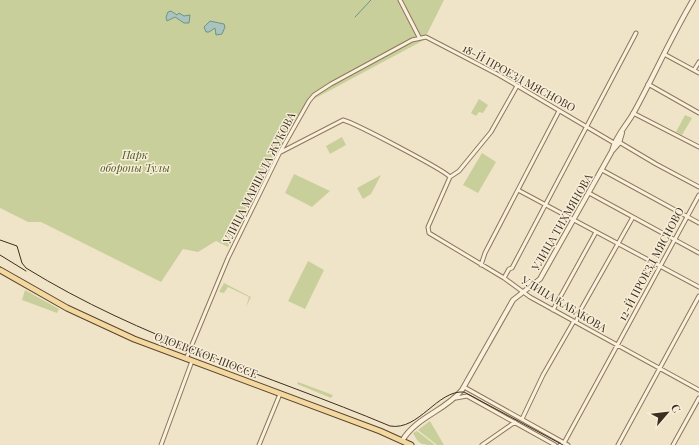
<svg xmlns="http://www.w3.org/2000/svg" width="699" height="445" viewBox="0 0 699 445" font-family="'Playfair Display',serif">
<rect width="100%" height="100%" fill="#f0e4c8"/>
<path fill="#c9cf9b" d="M0 0H444L424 40 312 100 303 115H298L278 148 251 205 246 208 242 220 228 247 216 241 198 252 183 249 161 282 41 222H28L0 208Z
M479 99 488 105 483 113 479 112 476 116 471 113Z
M685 115 692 118 682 135 676 132Z
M342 137 346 145 330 154 326 146Z
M482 153 496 162 478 193 463 185Z
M294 174 330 191 312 207 285 193Z
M381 175 371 194 363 199 357 188Z
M308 261 324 270 305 309 288 301Z
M224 283 251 297 246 307 249 297 228 287 224 293 219 292Z
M25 290 59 309 57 313 22 300Z
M298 382 333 395 331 398 297 384Z
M430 421 444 445H437L418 430Z
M417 431 435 445C422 445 419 445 413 433Z"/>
<path fill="#a9c4bc" stroke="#6f938a" d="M171 11 177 15 179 13 184 16 190 15 189 23H184L175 17 167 21 166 17 168 12Z
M210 21 224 24 225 27 222 34 216 35 215 28 209 32H206L204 27Z"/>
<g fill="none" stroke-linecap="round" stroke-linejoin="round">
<path stroke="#6f938a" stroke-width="1" d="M355 17 371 0"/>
<defs>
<path id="minor" d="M400 0 419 37
M664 54 699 73
M694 70 699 62
M648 84 699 113
M517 86 491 132 459 171 450 177 428 227 429 233 504 278 530 297 699 390
M633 113 699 147
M619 142 656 164 699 187
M281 152 343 120C355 123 444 170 450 177
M602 170 699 223
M518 190 699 287
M589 193 699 253
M481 265 485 253 559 111
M504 278 509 269 512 268 636 33
M553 310 596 232
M576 322 580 311 633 217
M186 359 228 258 279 154 309 101 314 95 331 84 412 40 426 37 499 75 614 143
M464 387 568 445
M456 398 467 396 555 445
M522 419 543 375 574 321
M161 445 192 361
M259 445 280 394
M482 445 515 422
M560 445 564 443 699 195
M618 445 699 296
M673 445 699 398"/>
<path id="tertiary" d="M612 151C615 137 626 126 633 114 654 76 671 37 693 0
M402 441C416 417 445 411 462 390L513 300 540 279 612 151 619 143 622 133"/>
<path id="primary" d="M0 270 67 308 134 339 380 431 411 445"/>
</defs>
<use href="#minor" stroke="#8d765c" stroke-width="5"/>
<use href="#tertiary" stroke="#8d765c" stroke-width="6"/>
<use href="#primary" stroke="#5b4430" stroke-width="7"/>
<use href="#minor" stroke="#faf1dc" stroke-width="3"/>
<use href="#tertiary" stroke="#faf1dc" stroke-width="4"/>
<use href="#primary" stroke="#f3d9a0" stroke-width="5"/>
<path stroke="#3d2e20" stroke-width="1" d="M0 240 17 246 22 263 26 268C141 339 266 374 390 426 419 431 437 390 464 392L563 445
M0 255 26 271"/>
</g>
<g text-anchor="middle" stroke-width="3" stroke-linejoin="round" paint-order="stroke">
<g font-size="11" fill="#3d2e20" stroke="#f7eed8">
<text transform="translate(519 78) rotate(29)" y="4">18-Й ПРОЕЗД МЯСНОВО</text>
<text transform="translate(259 178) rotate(-63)" y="4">УЛИЦА МАРШАЛА ЖУКОВА</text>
<text transform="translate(562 222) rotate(-60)" y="4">УЛИЦА ТИХМЯНОВА</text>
<text transform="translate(651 264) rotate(-62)" y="4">12-Й ПРОЕЗД МЯСНОВО</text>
<text transform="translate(564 304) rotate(31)" y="4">УЛИЦА КАБАКОВА</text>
<text transform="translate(206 355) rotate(21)" y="4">ОДОЕВСКОЕ ШОССЕ</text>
</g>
<g font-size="11" font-style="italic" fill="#4d5a26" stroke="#f7eed8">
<text x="135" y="159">Парк<tspan x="135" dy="13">обороны Тулы</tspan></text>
</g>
</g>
<g transform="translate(667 413) rotate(62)" stroke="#f7eed8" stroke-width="3" paint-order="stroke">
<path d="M0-3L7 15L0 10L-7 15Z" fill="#3d2e20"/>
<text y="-6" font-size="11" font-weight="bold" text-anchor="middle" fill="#3d2e20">С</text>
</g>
</svg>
